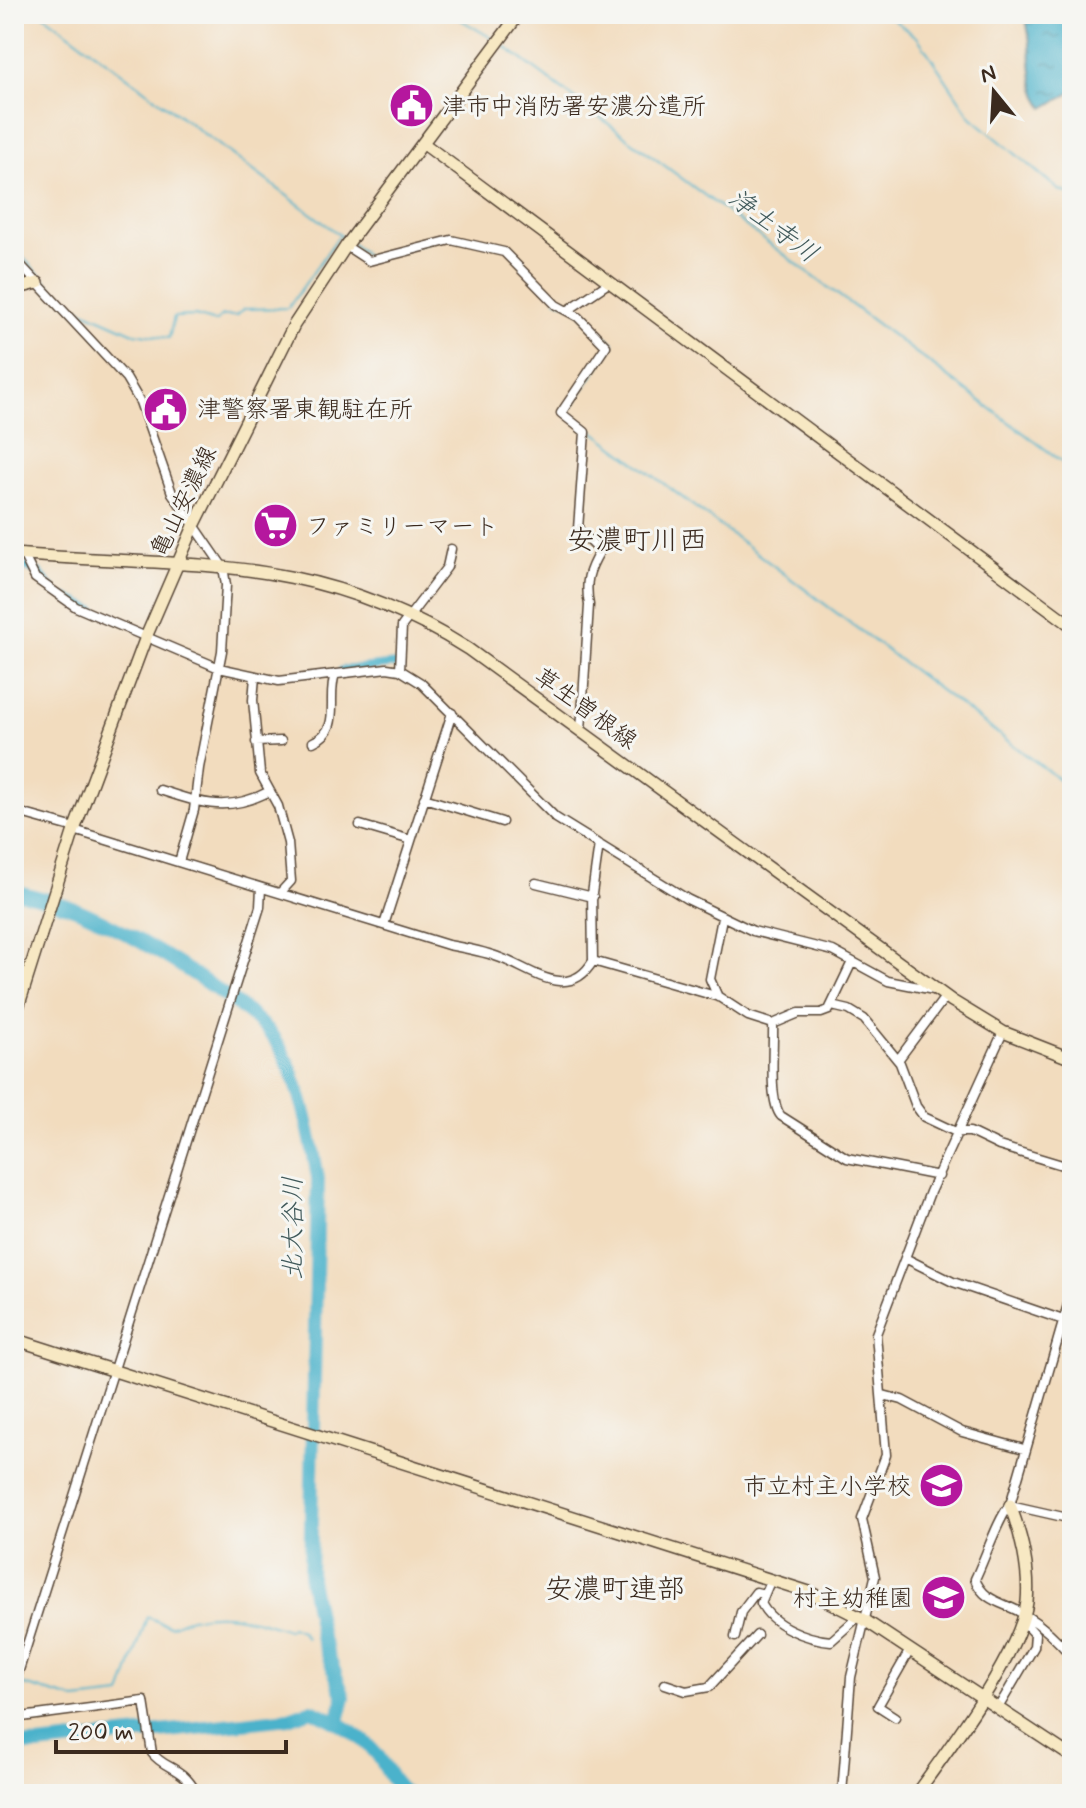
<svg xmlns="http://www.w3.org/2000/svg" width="1086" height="1808" viewBox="0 0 1086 1808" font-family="Mynerve,'Klee One',sans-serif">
<defs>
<pattern id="water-ripples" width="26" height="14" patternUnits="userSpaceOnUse" patternTransform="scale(2)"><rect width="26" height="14" fill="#4cb2cb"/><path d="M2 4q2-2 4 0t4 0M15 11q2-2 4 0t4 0" fill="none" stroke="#4091a4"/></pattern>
</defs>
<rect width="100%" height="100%" fill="#f6f6f2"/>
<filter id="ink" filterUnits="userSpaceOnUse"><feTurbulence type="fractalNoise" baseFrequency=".0125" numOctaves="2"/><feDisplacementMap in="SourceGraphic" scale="16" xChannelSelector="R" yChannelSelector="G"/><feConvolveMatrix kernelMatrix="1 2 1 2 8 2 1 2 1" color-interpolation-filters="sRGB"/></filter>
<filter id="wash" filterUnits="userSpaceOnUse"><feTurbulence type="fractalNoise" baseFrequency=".006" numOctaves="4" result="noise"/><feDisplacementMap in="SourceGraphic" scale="32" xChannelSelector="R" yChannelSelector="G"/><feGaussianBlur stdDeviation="1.8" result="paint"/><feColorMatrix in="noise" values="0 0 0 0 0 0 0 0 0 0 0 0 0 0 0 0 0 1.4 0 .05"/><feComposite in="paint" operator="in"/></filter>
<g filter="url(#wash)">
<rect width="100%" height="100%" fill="#f2dcbe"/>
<path fill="url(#water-ripples)" stroke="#446e74" stroke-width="2" d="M1024 14H1072V92L1044 108C1024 76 1036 47 1024 14Z"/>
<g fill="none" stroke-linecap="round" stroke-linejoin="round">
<path stroke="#4cb2cb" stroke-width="2" d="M43 14 344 238
M451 14 495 40
M886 14 918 38 971 117 1059 190 1072 195
M504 46 1072 469
M352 244 366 255
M14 248 66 303 134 333 169 338 174 317 195 316 215 322 222 316H236L244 309 288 308 338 237
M388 252 428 242
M556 299 572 305
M577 309 614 344 568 412 1072 789
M21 1684 76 1700 121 1695 147 1617 170 1626C211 1606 246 1616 288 1630L291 1627 301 1631 306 1638"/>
<path stroke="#4cb2cb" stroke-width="8" d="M14 563 39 572 52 588
M67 597 94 610
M342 670 397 664"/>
<path stroke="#4cb2cb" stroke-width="14" d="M14 891C34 896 54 901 73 908 117 924 250 1003 275 1040 300 1076 311 1136 318 1179L310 1579 321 1636 344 1697 338 1721
M14 1744 38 1745 289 1718 311 1710C335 1720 359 1733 376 1753 388 1768 388 1780 406 1794"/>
</g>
</g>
<g filter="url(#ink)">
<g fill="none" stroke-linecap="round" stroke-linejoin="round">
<defs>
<path id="street" d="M346 246 369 261 451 240 504 252 556 305 578 317 606 346 561 413 585 432 578 529 600 551C588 571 585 582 589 605L581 731
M14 258 126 378 140 402 172 493 223 567 226 585 222 651 199 768 194 810 179 862
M567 311 610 282
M23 554 35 578 76 607 219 668 279 681 387 668 400 670 421 683 556 818 687 899 753 931 833 951 888 981 934 990
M400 670 402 626 447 567 451 549
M255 677 253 700 260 773 278 806 288 843 291 881 280 893
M256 742 281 741
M313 742C343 729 326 700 335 674
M160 790C203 804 228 813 270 791
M424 798 502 822
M14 811 75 828
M360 825 411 840
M74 830 448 945C465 948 482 951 498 957 530 968 568 1003 593 961L592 894 599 844
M536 883 593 897
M384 925 452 713
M593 961 719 997 748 1016 773 1024 799 1013H821L829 1010 852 962
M718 997 710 979 722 918
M832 1006 849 1010 864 1019 900 1063 916 1106 924 1117 958 1133
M773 1024C774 1045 768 1101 781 1116L847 1158 939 1176
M898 1060 945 997
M959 1132H970L999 1146 1072 1168
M905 1258 953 1282 1063 1320
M1072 1291 1010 1505C999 1516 984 1561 975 1579 984 1603 1005 1602 1025 1615 1043 1626 1059 1641 1072 1657
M883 1395 902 1400 962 1432 1024 1449
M1010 1505 1072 1519
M771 1579 761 1603C772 1626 807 1639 831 1641L858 1617
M735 1637 741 1612 756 1592 764 1594
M665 1684 686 1691 709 1687 757 1635
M14 1686 260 907 261 888
M998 1708 1034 1647 1035 1634 1023 1621
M895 1717 878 1706 910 1650
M14 1718 144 1701 152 1753C165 1770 182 1765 197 1794
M842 1794 851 1677 875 1577 862 1519 886 1455 876 1334 930 1192 1003 1032"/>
<path id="secondary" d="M424 144 1072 626
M14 289 38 283
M14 554C185 568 314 551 468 649L952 1001 1003 1032 1072 1059
M14 1020 74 830 146 637 194 526 294 325 346 246 519 14
M14 1339 809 1592 863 1619 1072 1757
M916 1794C948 1750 1020 1654 1027 1602 1030 1571 1021 1534 1010 1505"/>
</defs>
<use href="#street" stroke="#564536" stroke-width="11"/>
<use href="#secondary" stroke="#564536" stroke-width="14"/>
<use href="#street" stroke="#fff" stroke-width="8"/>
<use href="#secondary" stroke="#f7e8c3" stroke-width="11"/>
</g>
</g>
<defs>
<symbol id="civic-disc" viewBox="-11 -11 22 22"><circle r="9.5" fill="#b5179e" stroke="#f6f6f2"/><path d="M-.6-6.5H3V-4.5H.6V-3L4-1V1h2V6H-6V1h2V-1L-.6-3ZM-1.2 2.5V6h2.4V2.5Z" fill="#fff"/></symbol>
<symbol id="supermarket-disc" viewBox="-11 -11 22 22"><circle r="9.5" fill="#b5179e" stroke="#f6f6f2"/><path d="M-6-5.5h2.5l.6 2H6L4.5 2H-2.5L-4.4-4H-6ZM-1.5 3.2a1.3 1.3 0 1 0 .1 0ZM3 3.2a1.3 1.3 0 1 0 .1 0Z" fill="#fff"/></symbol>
<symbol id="school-disc" viewBox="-11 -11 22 22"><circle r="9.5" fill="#b5179e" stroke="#f6f6f2"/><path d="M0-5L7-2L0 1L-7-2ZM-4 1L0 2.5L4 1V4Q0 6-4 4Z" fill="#fff"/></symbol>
</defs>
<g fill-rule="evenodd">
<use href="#civic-disc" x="386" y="80" width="51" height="51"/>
<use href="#civic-disc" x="140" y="384" width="51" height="51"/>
<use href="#supermarket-disc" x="250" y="500" width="51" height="51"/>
<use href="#school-disc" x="916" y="1460" width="51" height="51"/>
<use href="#school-disc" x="918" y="1572" width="51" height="51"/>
</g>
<g text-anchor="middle" stroke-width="6" stroke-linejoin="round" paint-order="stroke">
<g font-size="24" fill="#3b2a1e" stroke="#f6f6f2" text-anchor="start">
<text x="442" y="114">津市中消防署安濃分遣所</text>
<text x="197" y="417">津警察署東観駐在所</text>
<text x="306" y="534">ファミリーマート</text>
<text x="911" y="1494" text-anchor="end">市立村主小学校</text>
<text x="913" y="1606" text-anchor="end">村主幼稚園</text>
</g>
<g font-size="24" fill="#3b2a1e" stroke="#f6f6f2">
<text transform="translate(183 501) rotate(-64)" y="8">亀山安濃線</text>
<text transform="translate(586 708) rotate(36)" y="8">草生曽根線</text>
</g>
<g font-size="26" font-style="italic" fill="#415a5b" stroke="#f6f6f2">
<text transform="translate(774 225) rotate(37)" y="9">浄土寺川</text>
<text transform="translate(292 1228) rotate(-90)" y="9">北大谷川</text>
</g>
<g font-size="28" fill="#3b2a1e" stroke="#f6f6f2">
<text x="637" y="549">安濃町川西</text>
<text x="615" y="1598">安濃町連部</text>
</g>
</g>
<rect width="1086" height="1808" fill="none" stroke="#f6f6f2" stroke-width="48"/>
<g transform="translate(994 92) rotate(342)" stroke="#f6f6f2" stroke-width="6" paint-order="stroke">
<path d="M0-6L14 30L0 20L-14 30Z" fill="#3b2a1e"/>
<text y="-12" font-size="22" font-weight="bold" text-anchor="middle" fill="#3b2a1e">N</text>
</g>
<path d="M56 1740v12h230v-12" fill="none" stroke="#3b2a1e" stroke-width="4"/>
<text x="68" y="1740" font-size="24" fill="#3b2a1e" stroke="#f6f6f2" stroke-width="6" paint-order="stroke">200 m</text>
</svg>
